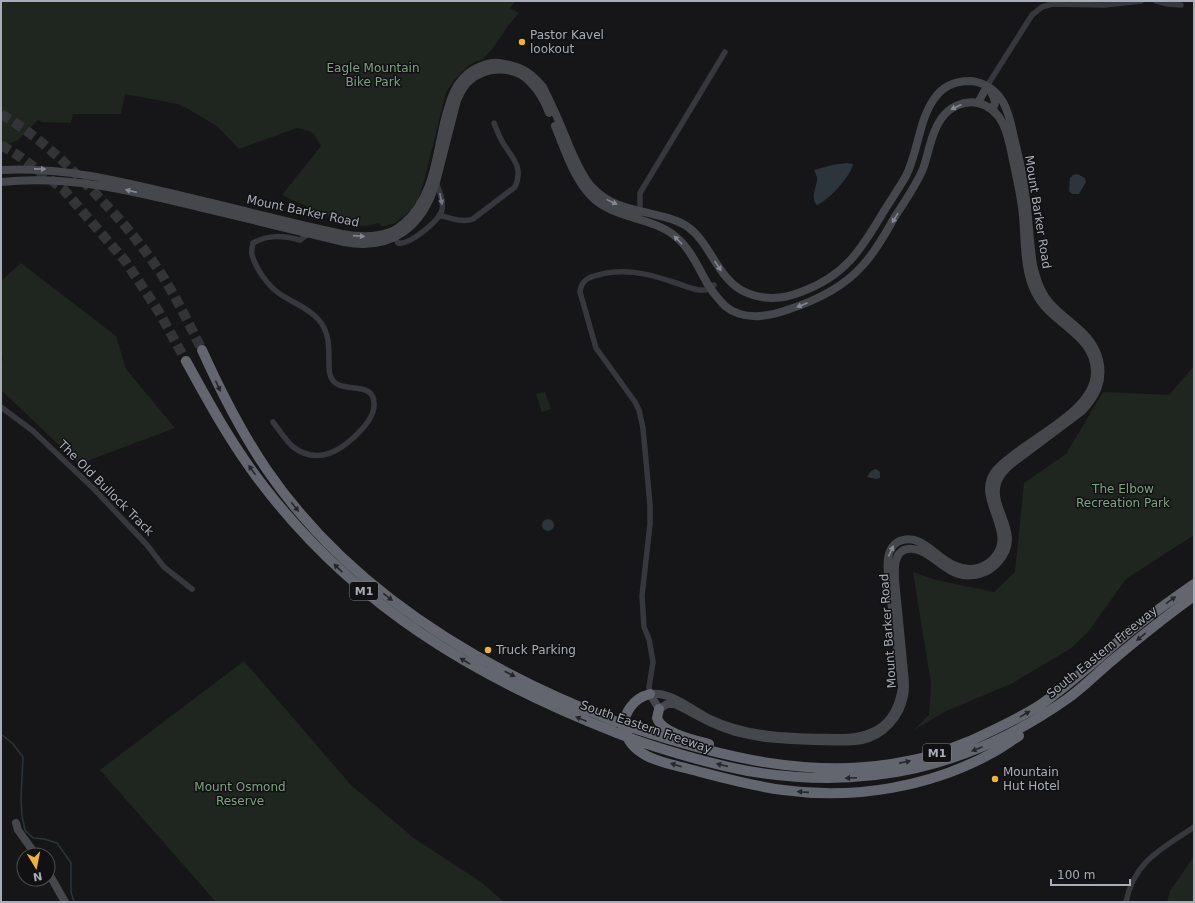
<svg xmlns="http://www.w3.org/2000/svg" width="1195" height="903" viewBox="0 0 1195 903" font-family="'DejaVu Sans',sans-serif">
<rect width="100%" height="100%" fill="#161618"/>
<path fill="#1e261f" d="M1 1H516L510 8 519 13C505 27 497 46 484 58 481 61 476 61 473 63 461 71 453 81 446 93L425 177 418 201 411 210 395 223 382 227 379 223 366 226 347 225 282 195 321 146 314 134 309 131 297 128 239 149 217 126 188 109 178 104 125 94 121 114H73L71 123 42 122 38 120 17 141 1 146Z
M21 263 116 336 126 369 175 428 79 464 1 390V363L3 360 1 343V281Z
M1194 366V535L1126 579 1088 632 1070 649 1011 684 946 711 914 730 929 715 931 684 913 572 936 580 994 592 1015 572 1024 483 1066 454 1103 392 1169 395Z
M545 392 551 409 542 412 536 394Z
M244 661 351 785 415 839 481 882 504 902H216L100 770Z
M1194 856V902H1167L1170 891Z"/>
<path fill="#2c353c" d="M847 163 853 164C851 176 828 201 817 205 809 197 818 186 817 177 816 174 815 172 814 170L832 165Z
M1077 174 1085 178 1086 182 1079 194H1072L1069 191 1070 178 1073 175Z
M876 469 880 472V478L876 479 867 477 871 471Z
M542 525a6 6 0 1 1 12 0a6 6 0 1 1-12 0Z"/>
<g fill="none" stroke-linecap="round" stroke-linejoin="round">
<path stroke="#2c353c" stroke-width="1.5" d="M1 734 13 744 23 757 21 798 22 816 25 830 33 838 44 839 57 843 71 863V892L74 902"/>
<path stroke="#333438" stroke-width="10" stroke-dasharray="10 5" stroke-linecap="butt" d="M1 114C33 133 60 157 86 184 108 206 129 229 148 255 170 284 186 318 202 350
M1 145 19 156 63 189 126 262 159 312 186 361"/>
<path stroke="#37383d" stroke-width="5.5" d="M1156 1 1168 4 1181 5
M987 86 1032 15 1042 7 1052 4 1104 5 1141 1
M640 214V193L725 52
M439 215C450 218 462 223 473 219L515 187C523 169 515 161 505 146 500 139 497 131 494 123
M393 234 398 243C410 245 439 221 442 210 444 200 439 191 436 182
M1 407 33 431 93 488 147 545 164 567 192 589
M273 422C279 430 285 439 292 446 313 463 334 455 352 439 361 431 375 417 374 404 374 379 341 395 332 379 329 375 329 369 329 365 329 348 330 332 318 319 307 307 293 303 280 294 268 286 256 269 252 255 251 251 252 247 253 243 269 234 283 236 300 240L307 235 309 231
M650 694 649 687 653 662 649 639 644 627 642 596 650 524V505L643 428 639 410 635 402 596 348 580 292C581 281 588 277 598 275 622 268 646 273 670 281 680 284 689 288 699 290H706L714 285
M1126 902C1134 861 1162 849 1194 827"/>
<path stroke="#45474d" stroke-width="8" d="M990 90C993 96 998 103 992 109
M978 103 987 86
M555 126C565 150 573 177 591 196 613 219 650 216 675 236 690 248 698 267 707 283
M1 170C62 167 116 180 174 194 230 207 286 222 342 234 358 237 374 238 390 232 395 231 399 227 403 224 434 199 436 155 445 119 450 100 455 81 473 70 480 66 491 62 499 63 520 66 529 71 543 87 553 107 562 128 570 148 576 161 581 174 590 185 598 194 607 201 619 205 639 213 671 215 688 227 710 243 717 276 741 290 760 300 781 300 801 292 845 276 861 250 884 211 891 200 899 188 906 176 918 152 919 120 934 99 942 87 955 81 970 81 984 82 996 90 1003 102 1010 114 1012 129 1015 142 1019 158 1023 176 1025 193 1029 216 1029 241 1033 265 1036 278 1040 292 1049 302 1066 322 1092 332 1099 360 1104 381 1096 396 1082 411L1010 465C1003 472 997 478 996 488 993 513 1022 535 999 561 995 566 989 571 982 573 975 576 965 576 958 574 941 569 923 543 904 550 893 555 895 570 895 580L904 672C905 680 906 688 904 696 900 717 883 736 862 740 846 743 830 741 814 741 787 740 761 739 735 732 724 728 712 724 702 718 693 714 684 708 675 704H667L659 709 650 694C671 691 690 709 708 718 751 739 797 737 843 738 877 737 897 722 902 687 899 656 894 624 890 593 889 580 885 563 890 551 892 546 897 541 903 540 929 533 944 576 978 568 984 566 988 564 993 559 1020 532 972 498 996 470 1021 441 1094 414 1095 373 1096 335 1051 324 1036 294 1022 268 1026 235 1022 207 1020 193 1017 179 1014 165 1009 142 1006 109 978 103 964 100 949 107 941 119 931 133 929 152 923 169 916 185 906 200 896 215 886 232 877 250 863 265 844 287 815 301 787 310 767 317 743 321 725 306 721 302 717 297 713 292
M1 182C70 175 133 191 199 207 247 219 296 230 344 242 392 251 423 227 436 182L457 100C460 94 463 87 468 82 485 66 514 65 530 82 539 91 545 102 549 113
M16 823 18 830 36 855
M48 872 65 902"/>
<path stroke="#63666e" stroke-width="10" d="M202 350C221 392 241 432 267 470 350 591 482 670 617 722
M186 361C209 403 232 445 262 484 355 606 476 678 617 733
M650 694C634 698 622 713 625 730 631 758 666 763 689 769 720 777 751 786 783 790 855 800 931 787 994 752 1003 747 1011 741 1019 736
M659 709 657 718C662 733 694 740 709 744
M633 728C722 757 815 781 908 761 930 757 950 749 970 741 994 730 1018 719 1040 705 1071 684 1098 658 1127 634 1148 616 1171 600 1194 584
M638 741C674 753 711 764 748 771 866 791 969 768 1067 699 1084 687 1098 672 1114 659 1140 637 1166 616 1194 596"/>
<path stroke="#45474d" stroke-width="8" d="M707 283 713 292"/>
<path stroke="#63666e" stroke-width="10" d="M617 722 633 728
M617 733 638 741"/>
</g>
<defs><path id="oneway-solid" d="M-6-.8H1V-3.2L6.5 0L1 3.2V.8H-6Z"/></defs>
<g fill="#858993">
<use href="#oneway-solid" transform="translate(956 107) rotate(155)"/>
<use href="#oneway-solid" transform="translate(40 169) rotate(1)"/>
<use href="#oneway-solid" transform="translate(131 191) rotate(-167)"/>
<use href="#oneway-solid" transform="translate(612 202) rotate(26)"/>
<use href="#oneway-solid" transform="translate(895 218) rotate(121)"/>
<use href="#oneway-solid" transform="translate(359 236) rotate(4)"/>
<use href="#oneway-solid" transform="translate(678 240) rotate(-135)"/>
<use href="#oneway-solid" transform="translate(718 266) rotate(56)"/>
<use href="#oneway-solid" transform="translate(802 305) rotate(157)"/>
<use href="#oneway-solid" transform="translate(891 551) rotate(-65)"/>
</g>
<use fill="#757881" href="#oneway-solid" transform="translate(441 199) rotate(79)"/>
<g fill="#26262a">
<use href="#oneway-solid" transform="translate(218 386) rotate(65)"/>
<use href="#oneway-solid" transform="translate(252 470) rotate(-126)"/>
<use href="#oneway-solid" transform="translate(295 507) rotate(51)"/>
<use href="#oneway-solid" transform="translate(338 568) rotate(-137)"/>
<use href="#oneway-solid" transform="translate(388 597) rotate(38)"/>
<use href="#oneway-solid" transform="translate(1171 600) rotate(-36)"/>
<use href="#oneway-solid" transform="translate(1141 637) rotate(141)"/>
<use href="#oneway-solid" transform="translate(465 661) rotate(-149)"/>
<use href="#oneway-solid" transform="translate(510 674) rotate(27)"/>
<use href="#oneway-solid" transform="translate(1025 714) rotate(-31)"/>
<use href="#oneway-solid" transform="translate(581 719) rotate(-158)"/>
<use href="#oneway-solid" transform="translate(977 749) rotate(157)"/>
<use href="#oneway-solid" transform="translate(905 762) rotate(-11)"/>
<use href="#oneway-solid" transform="translate(676 765) rotate(-163)"/>
<use href="#oneway-solid" transform="translate(722 765) rotate(-167)"/>
<use href="#oneway-solid" transform="translate(851 778) rotate(178)"/>
<use href="#oneway-solid" transform="translate(803 792) rotate(-176)"/>
</g>
<g fill="#f2b134" stroke="#111113" stroke-width="1.5">
<circle cx="522" cy="42" r="4"/>
<circle cx="488" cy="650" r="4"/>
<circle cx="995" cy="779" r="4"/>
</g>
<g text-anchor="middle" stroke-width="3" stroke-linejoin="round" paint-order="stroke">
<g fill="#111113" stroke="#7b7e86" stroke-width="1">
<rect x="350" y="582" width="28" height="18" rx="3"/>
<rect x="923" y="744" width="28" height="18" rx="3"/>
</g>
<g font-size="11" font-weight="bold" fill="#a8adb8">
<text x="364" y="595">M1</text>
<text x="937" y="757">M1</text>
</g>
<g font-size="12" fill="#a8adb8" stroke="#111113" text-anchor="start">
<text x="530" y="39">Pastor Kavel<tspan x="530" dy="14">lookout</tspan></text>
<text x="496" y="654">Truck Parking</text>
<text x="1003" y="776">Mountain<tspan x="1003" dy="14">Hut Hotel</tspan></text>
</g>
<g font-size="12" fill="#7fa381" stroke="#111113">
<text x="373" y="72">Eagle Mountain<tspan x="373" dy="14">Bike Park</tspan></text>
<text x="1123" y="493">The Elbow<tspan x="1123" dy="14">Recreation Park</tspan></text>
<text x="240" y="791">Mount Osmond<tspan x="240" dy="14">Reserve</tspan></text>
</g>
<g font-size="12" fill="#a8adb8" stroke="#111113">
<text transform="translate(303 211) rotate(12)" y="4">Mount Barker Road</text>
<text transform="translate(1038 212) rotate(81)" y="4">Mount Barker Road</text>
<text transform="translate(106 488) rotate(45)" y="4">The Old Bullock Track</text>
<text transform="translate(888 631) rotate(-94)" y="4">Mount Barker Road</text>
<text transform="translate(1102 652) rotate(-39)" y="4">South Eastern Freeway</text>
<text transform="translate(646 727) rotate(19)" y="4">South Eastern Freeway</text>
</g>
</g>
<rect width="1195" height="903" fill="none" stroke="#a8adb8" stroke-width="4"/>
<g transform="translate(36 867) rotate(170)"><circle r="19" fill="#111113" stroke="#4d4f55"/>
<path d="M0-3L7 15L0 10L-7 15Z" fill="#f2b134"/>
<text y="-6" font-size="11" font-weight="bold" text-anchor="middle" fill="#a8adb8">N</text>
</g>
<path d="M1051 879v6h79v-6" fill="none" stroke="#a8adb8" stroke-width="2"/>
<text x="1057" y="879" font-size="12" fill="#a8adb8" stroke="#111113" stroke-width="3" paint-order="stroke">100 m</text>
</svg>
